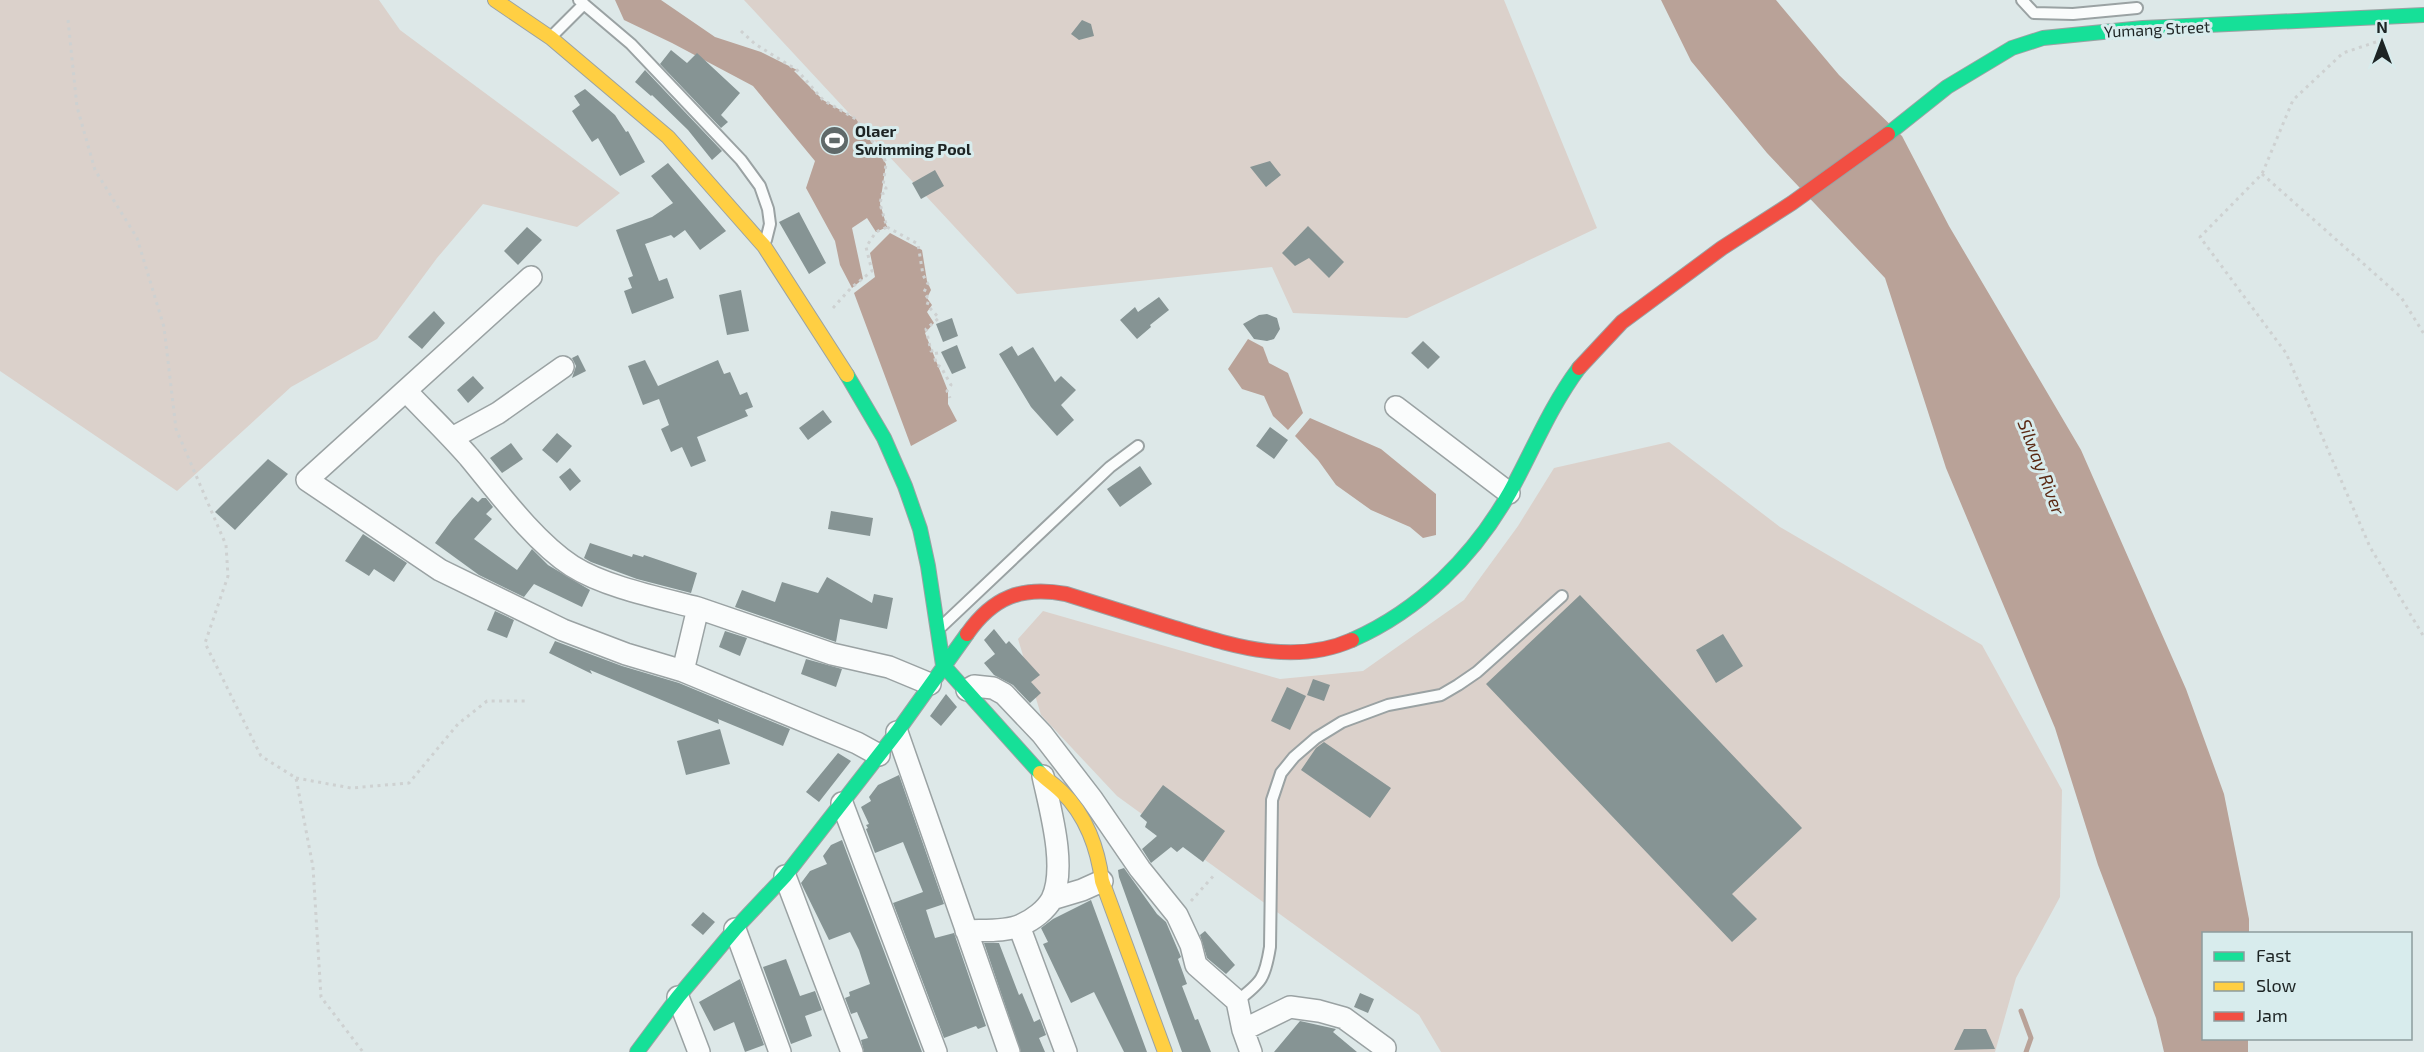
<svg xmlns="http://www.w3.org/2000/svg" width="2424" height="1052" viewBox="0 0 2424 1052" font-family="'Exo 2',sans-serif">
<rect width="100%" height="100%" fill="#dde8e8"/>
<path fill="#dbd1cb" d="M0 0H379L400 30 620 193 577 227 483 204 437 258 377 339 291 387 177 491 0 371Z
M744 0H1504L1597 228 1407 318 1293 313 1272 267 1017 294Z
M1669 442 1780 527 1982 645 2062 790 2060 897 2016 978 1995 1052H1441L1419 1015 1117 796 1041 715 1018 639 1043 611 1280 679 1363 671 1464 600 1518 526 1554 468Z"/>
<path fill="#b9a298" d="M615 0H661L715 37 761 52 797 70 794 71 823 100 856 119 886 164 880 204 887 227 876 232 867 218 852 228 863 279 852 288 840 265 835 241 806 188 815 161 753 86 672 43 624 20Z
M1661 0H1776L1839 75 1902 136 1949 226 2081 450 2186 689 2224 794 2249 919V933L2204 934V1038L2248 1039V1052H2164L2156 1018 2098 865 2055 728 1946 468 1885 278 1767 153 1691 61Z
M890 233 922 250 927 281 931 290 927 298 932 305 927 312 934 323 925 333 948 391V404L957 421 911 446 854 293 875 277 870 253Z
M1248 339 1263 347 1269 363 1288 373 1303 413 1288 430 1273 416 1264 396 1242 389 1228 369Z
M1310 418 1381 449 1436 494V535L1423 538 1410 527 1371 510 1336 485 1318 460 1295 436Z"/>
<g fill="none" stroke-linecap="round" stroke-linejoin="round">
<path stroke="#b9a298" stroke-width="5" d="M2021 1011 2031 1038 2026 1052"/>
</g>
<path fill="#869494" d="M1082 20 1091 24 1094 36 1079 40 1071 34Z
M671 50 687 63 697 53 740 93 721 115 728 122 721 128 660 64Z
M645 70 722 151 712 160 688 130 652 95 651 96 635 82Z
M585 89 615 115 626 132 628 131 645 162 620 176 598 138 592 142 572 111 580 105 574 96Z
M1270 161 1281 175 1266 187 1250 167Z
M668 163 726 231 700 250 685 230 674 238 671 235 645 244 659 281 667 278 674 298 632 314 624 291 632 288 628 278 633 276 616 230 652 217 673 203 651 176Z
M935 170 944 186 921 199 912 183Z
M799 212 826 263 809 274 779 222Z
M1308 226 1344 262 1329 278 1309 258 1295 266 1282 253Z
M527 227 542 240 518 265 504 251Z
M741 290 749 331 727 335 719 295Z
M1159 297 1169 310 1150 325 1151 327 1137 339 1120 320 1135 307 1138 312Z
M434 311 445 323 422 349 408 337Z
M1267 314 1277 318 1280 329 1274 339 1267 341 1254 339 1243 324 1259 315Z
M952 318 958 336 943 342 936 324Z
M1423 341 1440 357 1428 369 1411 353Z
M957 345 966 368 952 374 941 352Z
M1012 346 1018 356 1033 347 1055 382 1061 376 1076 390 1061 405 1074 420 1057 436 1031 407 999 354Z
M578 355 586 371 572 378 576 366 572 358Z
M645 360 658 386 718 360 724 374 730 372 740 395 747 392 753 407 745 410 748 416 697 437 706 461 691 467 682 447 671 452 661 429 669 425 659 399 643 405 628 366Z
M473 376 484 388 468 403 457 390Z
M823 410 832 422 808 440 799 428Z
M1270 427 1288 440 1274 459 1256 446Z
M557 433 572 446 557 463 542 450Z
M511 443 523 459 502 473 490 458Z
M268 459 288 474 235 530 215 512Z
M1140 466 1152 484 1120 507 1107 489Z
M570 468 581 481 570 491 559 477Z
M472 497 478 502 482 498H486L493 507 486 514 492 519 474 539 517 570 532 549 548 565 590 590 582 607 534 584 524 597 479 575 435 543 452 520Z
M831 511 873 518 870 536 828 529Z
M363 534 407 563 394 582 374 569 369 576 345 561Z
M590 543 632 557 633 554 643 557 644 555 697 573 691 593 637 579 591 562 584 558Z
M827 577 872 603 874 594 893 598 887 629 840 619 836 642 735 607 742 590 775 602 782 582 818 593Z
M1580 595 1802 828 1732 894 1757 919 1732 942 1486 684Z
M495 611 514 620 507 638 487 630Z
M994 629 1006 644 1009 641 1040 675 1031 682 1041 693 1030 703 1013 685 994 675 984 663 995 654 984 640Z
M725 631 747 638 740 656 719 647Z
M1723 634 1743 666 1716 683 1696 650Z
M555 641 622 666 679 683 790 729 783 746 718 719 719 724 590 670 592 674 549 653Z
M806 659 842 669 836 687 801 674Z
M1313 679 1330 685 1324 701 1307 695Z
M1287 687 1306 696 1290 730 1271 721Z
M946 694 957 707 941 726 930 716Z
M720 729 730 764 686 775 677 741Z
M1324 742 1391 788 1370 818 1301 770 1316 748Z
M838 753 851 761 819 802 806 792Z
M899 775 944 904 926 910 935 938 954 933 986 1026 978 1029 976 1026 944 1038 893 903 923 892 903 842 875 853 866 829 868 828 866 825 869 824 861 807 871 801 869 797 878 785Z
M1163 785 1225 831 1203 862 1183 847 1177 852 1171 847 1151 863 1142 849 1157 836 1145 827 1147 822 1140 816Z
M842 840 922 1052H864L861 1040 868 1038 857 1012 851 1014 845 998 850 996 849 992 870 984 859 950 850 932 829 940 801 883 810 871 827 864 823 856 831 845Z
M1124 868 1157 914 1166 922 1181 957 1178 959 1187 984 1182 986 1195 1020 1198 1019 1211 1052H1182L1119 877 1118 870Z
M1091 900 1147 1052H1124L1094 992 1071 1003 1043 944 1048 942 1041 928 1053 919Z
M703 912 715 922 703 935 691 925Z
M1205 931 1235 965 1226 974 1207 958 1200 935Z
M984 943H999L1019 995 1022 993 1034 1022 1040 1019 1046 1035 1039 1038 1045 1052H1021Z
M786 959 800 996 815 991 822 1010 805 1016 812 1036 791 1044 763 967Z
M740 979 764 1045 745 1052 734 1022 714 1031 699 1002Z
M1360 993 1374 999 1368 1013 1354 1007Z
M1300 1021 1336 1029 1333 1032 1357 1052H1274Z
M1964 1029H1986L1995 1049 1954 1050Z"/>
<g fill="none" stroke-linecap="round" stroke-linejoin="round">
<defs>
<path id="lane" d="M579 0 631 44 741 160 760 186 768 209 770 224 766 240
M2022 0 2034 13 2073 14 2137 8
M551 37 584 4
M942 626 1110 467 1138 446
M1237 1001C1262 982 1265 978 1270 947L1272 800 1281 773 1294 757 1316 738 1342 722 1388 705 1441 695 1458 685 1477 672 1562 596"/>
<path id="street" d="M531 277 307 480 440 570 563 630 626 654 683 671 857 743 879 755
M406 391C427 413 449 434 469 457 498 492 534 541 572 566 605 587 660 598 698 608L683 671
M1396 407 1509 493
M452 438 498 413 563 367
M698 608 832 654 889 667 930 684
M967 690 974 686 993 688 1004 694 1042 734 1092 799 1140 869 1177 915 1191 945 1196 965 1237 1001 1243 1030 1251 1052
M897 732 1009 1052
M842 803 936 1052
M785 876 852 1052
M1052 899 1082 890 1102 881
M1019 926 1066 1052
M735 929 780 1052
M966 931C983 930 1006 932 1021 925 1033 920 1046 910 1052 899 1067 867 1050 809 1043 776
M678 997 699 1052
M1243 1030 1290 1007 1319 1011 1344 1018 1385 1048"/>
<path id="fast" d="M1888 134 1947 87 2012 48 2043 38 2143 28 2424 15
M847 375 884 438 905 486 920 529 928 566 943 665 1040 773
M1352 640C1420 610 1474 556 1510 492 1533 450 1550 407 1579 368
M637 1052 678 997 735 929 785 876 897 732 967 634"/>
<path id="slow" d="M495 0 551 38 668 137 764 246 847 375
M1040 773C1047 780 1055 785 1062 792 1086 815 1098 849 1102 881L1165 1052"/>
<path id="jam" d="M1579 368 1622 322 1722 248 1792 203 1888 134
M967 634C993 597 1021 586 1066 594 1100 605 1134 615 1168 626 1228 644 1291 667 1352 640"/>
</defs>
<use href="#lane" stroke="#9aa2a3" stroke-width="14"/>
<use href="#street" stroke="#9aa2a3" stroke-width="24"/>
<use href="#fast" stroke="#9aa2a3" stroke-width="16"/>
<use href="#slow" stroke="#9aa2a3" stroke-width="16"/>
<use href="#jam" stroke="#9aa2a3" stroke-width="16"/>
<path stroke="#ced1d1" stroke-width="3" stroke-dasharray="3 4.5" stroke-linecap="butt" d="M68 20 77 107 95 170 137 238 164 327 176 429 226 545 228 576 205 643 261 756 296 778 313 867 321 997 363 1052
M741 31 755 44 797 70 823 100 856 119 884 157 886 164 883 186 886 188V192L882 194 880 204 887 227 876 232 866 247 872 271 851 288 832 309
M2376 42 2343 53 2293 100 2262 174 2200 237 2286 353 2370 547 2424 637
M2262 174 2401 297 2424 334
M887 227 918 244 923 275 928 284 924 292 929 300 927 305 939 318 926 329 931 351 936 350 937 356 935 359 937 365 941 367 951 385 947 391 950 398
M296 778 351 788 409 783 458 724 487 701H526
M1191 901 1216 873"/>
<use href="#lane" stroke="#fafcfc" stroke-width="10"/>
<use href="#street" stroke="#fafcfc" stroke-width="21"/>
<use href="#fast" stroke="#16e098" stroke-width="14"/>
<use href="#slow" stroke="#ffcf43" stroke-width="14"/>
<use href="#jam" stroke="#f24e42" stroke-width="14"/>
</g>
<defs>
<symbol id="stadium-disc" viewBox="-11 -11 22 22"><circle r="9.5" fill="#606969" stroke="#d8eced"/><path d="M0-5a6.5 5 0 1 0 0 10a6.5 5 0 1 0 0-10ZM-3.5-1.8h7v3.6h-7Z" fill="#fff"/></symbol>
</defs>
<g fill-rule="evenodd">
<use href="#stadium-disc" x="818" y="124" width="33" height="33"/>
</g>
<g text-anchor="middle" stroke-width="6" stroke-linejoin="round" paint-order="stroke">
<g font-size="16" fill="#1d2424" stroke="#d8eced">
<text transform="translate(2157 29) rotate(-3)" y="6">Yumang Street</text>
</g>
<g font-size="16" font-weight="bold" fill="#1d2424" stroke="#d8eced" text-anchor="start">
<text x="855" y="137">Olaer<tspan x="855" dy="18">Swimming Pool</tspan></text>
</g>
<g font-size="18" font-style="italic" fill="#5a2913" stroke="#d8eced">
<text transform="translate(2041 467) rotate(69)" y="6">Silway River</text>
</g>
</g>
<rect x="2202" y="932" width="210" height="108" fill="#d8eced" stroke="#8d9c9d" stroke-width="1.5"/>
<rect x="2214" y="952" width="30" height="9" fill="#16e098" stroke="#8d9c9d" stroke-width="1.5"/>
<text x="2256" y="962" font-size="18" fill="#1d2424">Fast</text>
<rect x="2214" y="982" width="30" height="9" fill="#ffcf43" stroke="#8d9c9d" stroke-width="1.5"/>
<text x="2256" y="992" font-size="18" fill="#1d2424">Slow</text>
<rect x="2214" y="1012" width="30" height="9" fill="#f24e42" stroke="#8d9c9d" stroke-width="1.5"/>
<text x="2256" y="1022" font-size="18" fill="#1d2424">Jam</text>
<g transform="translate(2382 42)" stroke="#d8eced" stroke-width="4.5" paint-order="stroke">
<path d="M0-4.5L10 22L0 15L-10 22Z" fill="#1d2424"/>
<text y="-9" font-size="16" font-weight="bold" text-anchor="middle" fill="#1d2424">N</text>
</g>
</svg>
